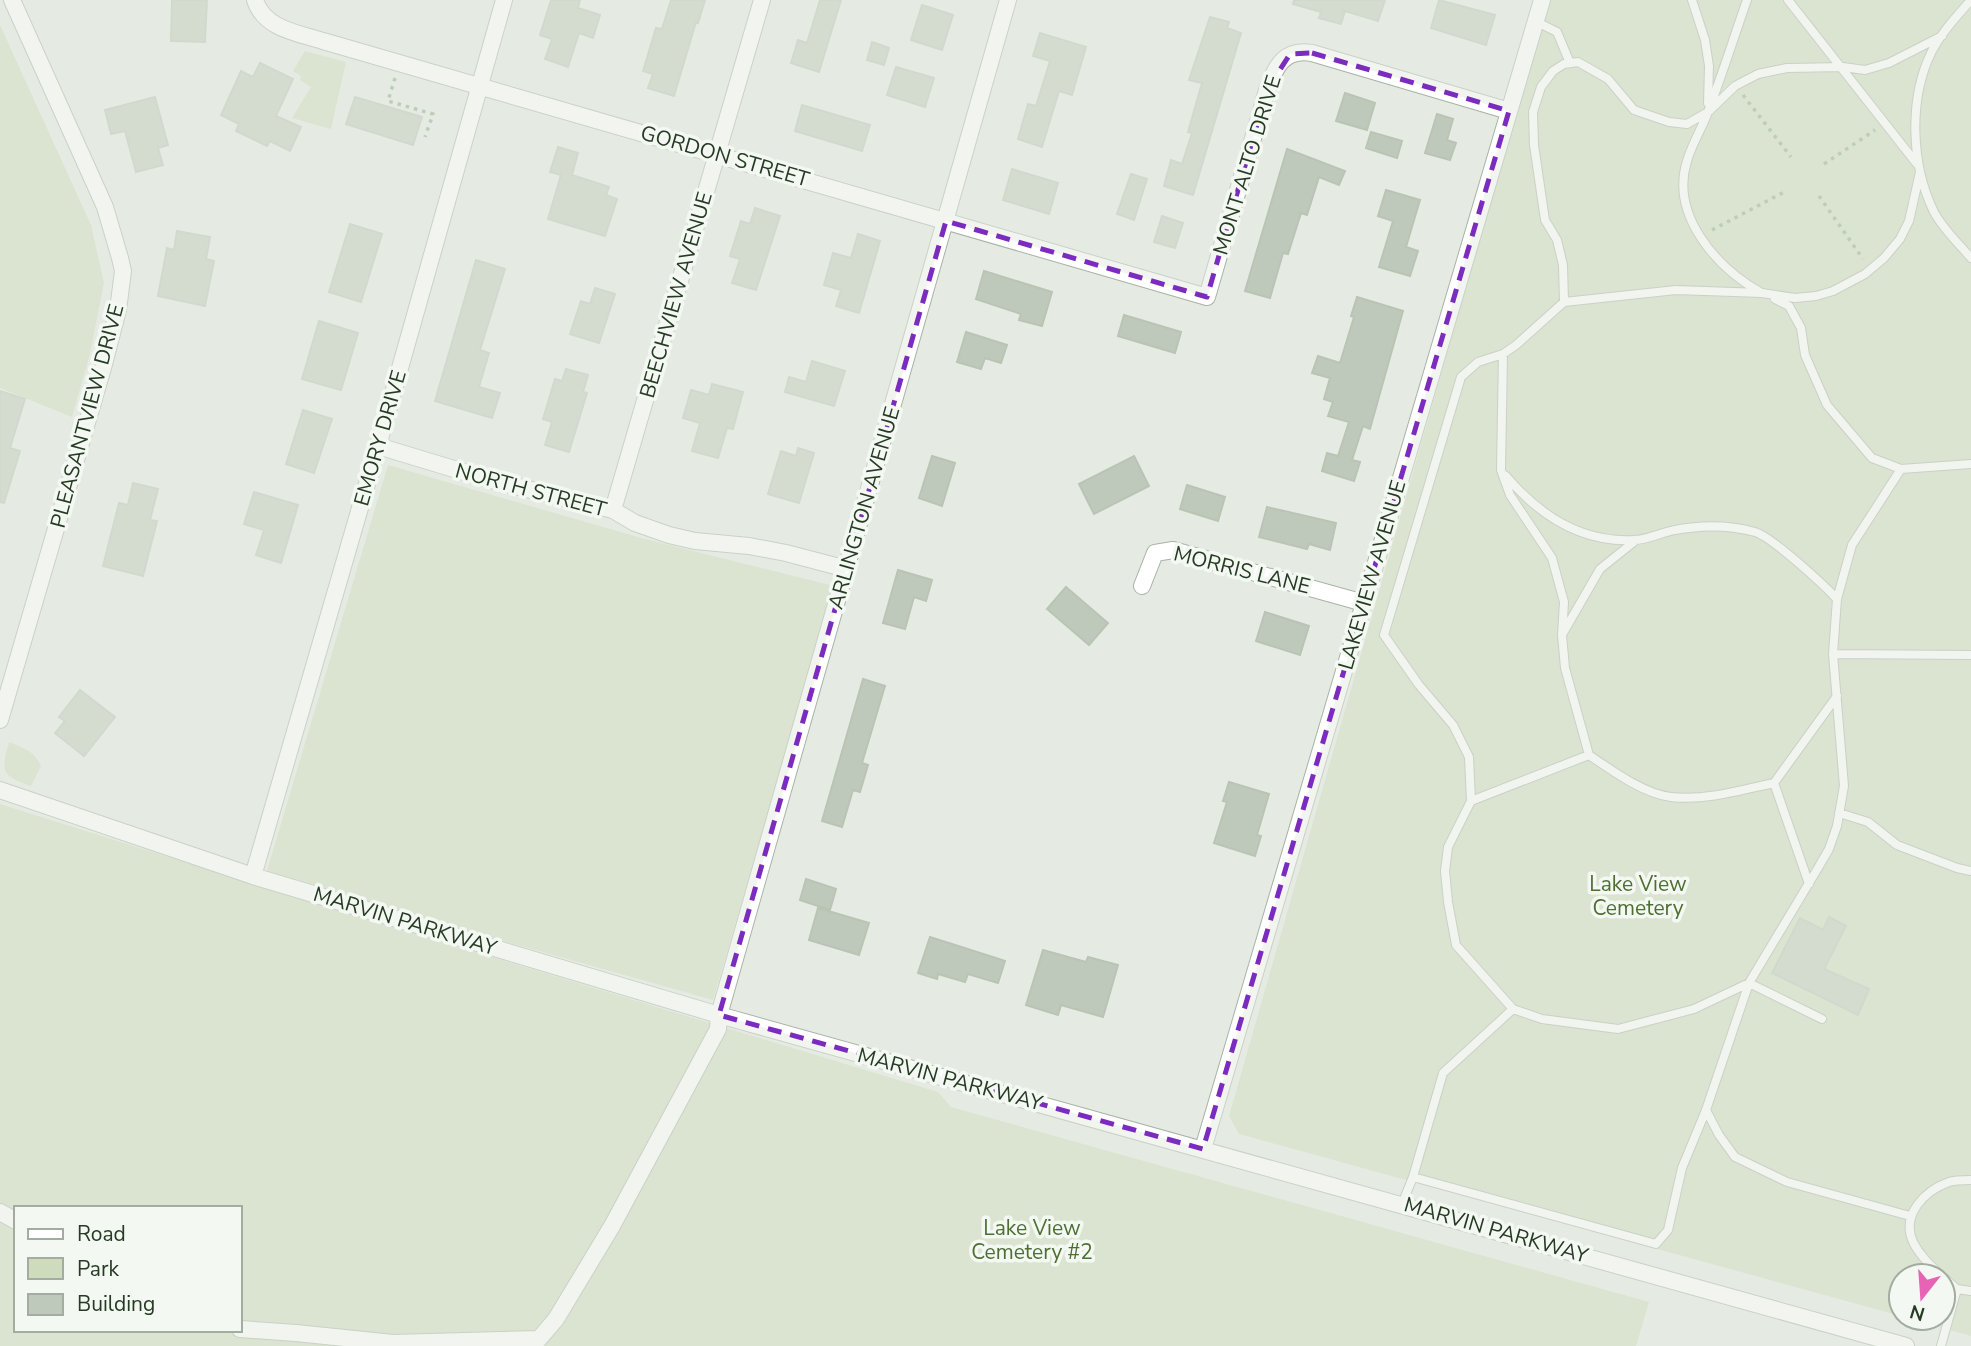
<svg xmlns="http://www.w3.org/2000/svg" width="1971" height="1346" viewBox="0 0 1971 1346" font-family="'Nunito Sans',sans-serif">
<rect width="100%" height="100%" fill="#e5ebe2"/>
<path fill="#cedbbd" fill-rule="evenodd" d="M1548 0H1971V1336L1907 1318H1943V1276H1901V1316L1239 1134 1229 1116Z
M0 25 91 225 104 283 89 358 72 417 0 388Z
M305 51 346 62 331 129 292 118 311 87 300 80 301 76 293 71Z
M388 465 645 539 834 586 713 1000 266 874Z
M9 742C23 748 35 751 41 766L31 786C1 775 1 772 9 742Z
M0 804 366 919 938 1092 951 1107 1649 1302 1636 1346H0ZM16 1208H240V1330H16Z"/>
<path fill="#bfc9bb" stroke="#b9c4b5" stroke-width="2" d="M172 0H207L205 42 171 41Z
M551 0H580L578 8 600 15 593 38 579 33 568 67 545 59 552 39 540 35Z
M671 0H705L698 23 696 22 674 96 648 88 653 74 643 71 656 28 662 29Z
M820 0H841L819 72 791 63 798 40 807 43Z
M1294 0H1385L1378 21 1345 11 1341 24 1319 18 1321 12 1293 4Z
M1439 0 1495 15 1486 45 1431 28Z
M922 5 953 15 942 50 911 40Z
M1210 17 1229 22 1227 28 1241 33 1193 195 1164 186 1171 160 1182 164 1192 133 1188 132 1202 83 1189 80Z
M1040 33 1086 47 1072 95 1059 91 1042 147 1018 139 1028 104 1036 106 1050 61 1033 56Z
M872 42 889 48 884 65 867 60Z
M260 63 293 79 276 116 301 127 290 151 270 141 267 146 236 131 239 124 221 115 241 71 253 77Z
M896 67 934 78 925 107 887 95Z
M1345 93 1375 103 1367 130 1336 121Z
M155 97 168 145 158 148 163 165 136 172 125 131 111 134 105 110Z
M355 97 422 117 413 145 346 124Z
M802 105 870 125 862 151 795 131Z
M1437 114 1453 119 1447 140 1456 143 1450 160 1425 153Z
M1371 132 1402 141 1397 158 1366 148Z
M558 147 578 153 572 175 609 187 606 195 617 199 605 236 548 219 561 175 550 172Z
M1287 149 1345 171 1339 185 1319 177 1307 215 1301 213 1288 254 1283 253 1270 298 1245 291Z
M1012 169 1058 183 1049 214 1003 200Z
M1131 174 1147 179 1134 220 1117 214Z
M1386 190 1420 200 1406 247 1418 251 1410 276 1379 267 1393 221 1378 216Z
M755 208 780 216 756 290 732 283 740 259 730 256 741 221 750 224Z
M1162 216 1183 223 1175 248 1154 242Z
M350 224 382 234 361 302 329 292Z
M177 231 210 237 206 259 214 261 205 306 158 296 167 248 174 250Z
M858 234 880 241 859 313 836 306 841 290 824 285 833 253 851 258Z
M476 260 505 269 480 350 489 353 479 387 500 393 492 418 435 401Z
M984 271 1052 292 1042 326 1019 320 1021 314 976 299Z
M595 288 615 294 599 343 570 334 581 301 590 304Z
M1357 297 1403 311 1370 429 1363 426 1352 460 1360 462 1354 481 1322 471 1327 453 1338 456 1349 422 1328 416 1333 402 1324 399 1330 378 1312 373 1318 356 1340 363 1354 317 1351 316Z
M1124 315 1181 332 1175 353 1118 336Z
M319 321 358 333 341 390 302 379Z
M966 332 1007 345 1001 363 985 358 981 369 957 362Z
M812 361 845 371 834 406 785 392 789 377 806 382Z
M566 369 588 375 583 392 587 393 569 452 545 445 552 422 543 419 555 379 562 381Z
M712 384 743 392 733 429 727 428 718 458 692 451 700 423 683 418 691 390 709 395Z
M0 391 25 399 10 448 20 451 4 503 0 502Z
M303 410 332 419 314 473 286 464Z
M798 448 814 453 799 503 768 494 781 451 796 456Z
M932 456 955 463 942 506 919 498Z
M1134 456 1149 486 1094 514 1079 484Z
M133 483 158 489 150 520 157 521 143 576 103 566 119 503 128 505Z
M1187 485 1225 497 1218 521 1180 509Z
M254 492 298 505 281 563 256 555 264 530 244 524Z
M1267 507 1336 523 1330 550 1309 544 1307 549 1259 537Z
M898 570 932 580 926 601 914 597 905 629 883 623Z
M1066 587 1108 623 1089 645 1047 609Z
M1265 612 1309 626 1300 655 1256 641Z
M863 679 885 686 862 763 868 765 860 792 853 790 842 827 822 821Z
M80 690 115 717 84 756 55 733 65 721 59 717Z
M1229 782 1269 794 1257 835 1261 836 1255 856 1214 843 1227 802 1223 801Z
M806 879 836 889 830 910 800 900Z
M818 908 869 923 859 955 809 940Z
M1829 917 1846 926 1824 969 1869 989 1858 1015 1772 973 1800 918 1823 930Z
M930 937 1005 961 998 983 968 974 965 982 938 974 937 979 918 973Z
M1043 950 1086 962 1088 957 1118 965 1103 1017 1061 1005 1058 1015 1026 1005Z"/>
<g fill="none" stroke-linecap="round" stroke-linejoin="round">
<defs>
<path id="lane" d="M1692 0 1705 40 1709 66 1708 103
M1747 0C1734 37 1722 75 1708 112 1702 128 1692 144 1687 161 1670 215 1716 267 1760 292
M1788 0 1917 164
M1971 0C1957 16 1941 33 1932 51 1908 99 1911 165 1934 212 1943 229 1959 244 1971 258
M1535 21 1557 32 1570 63
M1775 299 1789 306 1801 328 1805 355 1827 405 1872 458 1901 469 1971 464
M1564 302 1563 265 1557 240 1545 220 1534 145 1533 112 1541 87 1553 71 1564 64 1578 62 1608 79 1634 110 1669 122 1687 124 1708 112 1735 86 1758 74 1787 68 1843 67 1865 70 1889 63 1942 36
M1503 354 1501 470 1510 495 1552 558 1564 602 1562 635 1565 668 1589 755C1611 770 1644 794 1671 797 1705 801 1742 790 1774 783L1837 696
M1506 476C1539 515 1580 543 1634 540 1648 540 1662 532 1675 530 1701 525 1729 525 1755 532 1772 537 1823 584 1837 599
M1563 633 1600 569 1635 541
M1833 654 1971 655
M1774 783 1809 884
M1471 801 1589 755
M1839 813 1868 822 1897 845 1957 868 1971 871
M1749 983 1694 1009 1618 1029 1542 1019 1513 1009 1456 945 1448 902 1445 871 1448 847 1471 801 1469 757 1453 725 1419 685 1384 635 1461 377 1478 362 1503 354 1516 345 1564 302 1676 290 1762 293 1795 298 1816 296 1833 291 1865 274 1884 258 1900 239 1909 221 1920 172
M1749 983 1822 1019
M1706 1110 1719 1135 1735 1157 1787 1182 1910 1216
M1413 1177 1656 1244 1668 1230 1682 1168 1706 1110 1749 983 1818 868 1829 849 1837 826 1844 786 1833 654 1837 599 1852 545 1901 469
M1402 1204 1413 1177 1443 1073 1513 1009
M1942 1276C1931 1266 1920 1256 1913 1242 1901 1215 1924 1191 1949 1182 1955 1180 1964 1180 1971 1180
M1943 1277 1957 1289 1971 1291
M1941 1346 1957 1289"/>
<path id="street" d="M255 0C264 29 298 33 323 41L1207 297 1267 90C1275 67 1284 48 1312 53L1509 111
M378 446 487 479 613 510 635 523 669 535 695 541 749 546 786 553 847 569
M613 510 762 0
M1142 586 1155 553 1173 550 1364 603
M0 720 103 368 118 310 123 271 120 258 105 207 12 0
M0 790 253 876 719 1015 1906 1346
M253 876 378 446 504 0
M1203 1149 1542 0
M0 1212 16 1221
M240 1329 296 1333 393 1343 539 1339
M533 1346 556 1319 612 1226 718 1029 719 1015 1008 0"/>
</defs>
<use href="#lane" stroke="#a8b3a5" stroke-width="10"/>
<use href="#street" stroke="#a8b3a5" stroke-width="18"/>
<path stroke="#8cac85" stroke-width="3.5" stroke-dasharray="3.5 5" stroke-linecap="butt" d="M395 78 388 101 433 114 425 137
M1743 95 1791 157
M1824 164 1875 130
M1819 196 1863 259
M1712 230 1786 191"/>
<use href="#lane" stroke="#fff" stroke-width="8"/>
<use href="#street" stroke="#fff" stroke-width="16"/>
</g>
<path d="M0 0H1971V1346H0ZM1312 53 1509 111 1203 1149 719 1015 946 221 1207 297 1267 90 1290 54Z" fill="#e5ebe2" fill-opacity=".55" fill-rule="evenodd"/>
<path fill="none" stroke="#7b2cbf" stroke-width="5" stroke-dasharray="14 9" stroke-linejoin="round" d="M1312 53 1509 111 1203 1149 719 1015 946 221 1207 297 1267 90 1290 54Z"/>
<g text-anchor="middle" stroke-width="7" stroke-linejoin="round" paint-order="stroke">
<g font-size="21" fill="#273b24" stroke="#f4f8f3">
<text transform="translate(725 156) rotate(16)" y="7">GORDON STREET</text>
<text transform="translate(1247 165) rotate(-73)" y="7">MONT ALTO DRIVE</text>
<text transform="translate(676 295) rotate(-74)" y="7">BEECHVIEW AVENUE</text>
<text transform="translate(87 416) rotate(-75)" y="7">PLEASANTVIEW DRIVE</text>
<text transform="translate(380 438) rotate(-74)" y="7">EMORY DRIVE</text>
<text transform="translate(531 490) rotate(15)" y="7">NORTH STREET</text>
<text transform="translate(864 508) rotate(-74)" y="7">ARLINGTON AVENUE</text>
<text transform="translate(1242 570) rotate(14)" y="7">MORRIS LANE</text>
<text transform="translate(1372 575) rotate(-74)" y="7">LAKEVIEW AVENUE</text>
<text transform="translate(405 921) rotate(17)" y="7">MARVIN PARKWAY</text>
<text transform="translate(950 1079) rotate(15)" y="7">MARVIN PARKWAY</text>
<text transform="translate(1496 1230) rotate(16)" y="7">MARVIN PARKWAY</text>
</g>
<g font-size="21" fill="#4e6f31" stroke="#f4f8f3">
<text x="1638" y="891">Lake View<tspan x="1638" dy="24">Cemetery</tspan></text>
<text x="1032" y="1235">Lake View<tspan x="1032" dy="24">Cemetery #2</tspan></text>
</g>
</g>
<rect x="14" y="1206" width="228" height="126" fill="#f4f8f3" stroke="#a2aca0" stroke-width="2"/>
<rect x="28" y="1229" width="35" height="10" fill="#ffffff" stroke="#a2aca0" stroke-width="2"/>
<text x="77" y="1241" font-size="21" fill="#273b24">Road</text>
<rect x="28" y="1258" width="35" height="21" fill="#cedbbd" stroke="#a2aca0" stroke-width="2"/>
<text x="77" y="1276" font-size="21" fill="#273b24">Park</text>
<rect x="28" y="1294" width="35" height="21" fill="#bfc9bb" stroke="#a2aca0" stroke-width="2"/>
<text x="77" y="1311" font-size="21" fill="#273b24">Building</text>
<g transform="translate(1922 1297) rotate(197)"><circle r="33" fill="#f4f8f3" stroke="#a2aca0" stroke-width="2"/>
<path d="M0-5L12 26L0 18L-12 26Z" fill="#e764b5"/>
<text y="-10" font-size="19" font-weight="bold" text-anchor="middle" fill="#273b24">N</text>
</g>
</svg>
